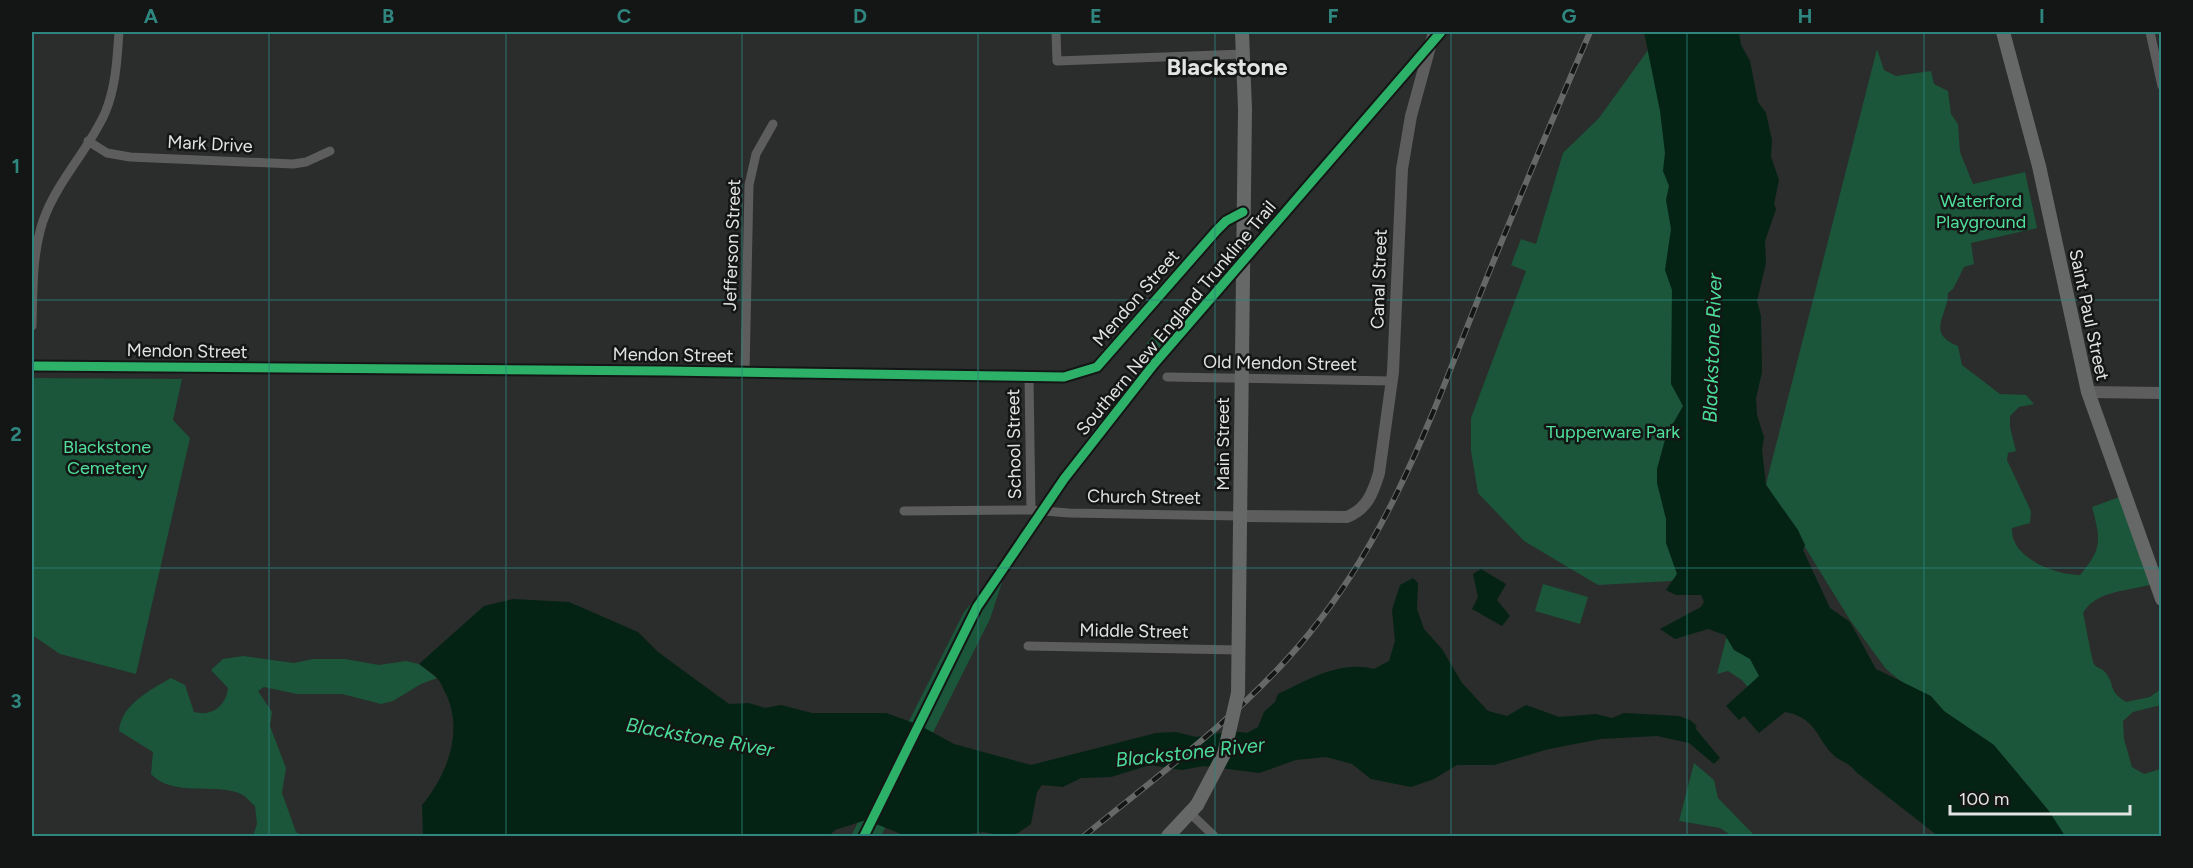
<svg xmlns="http://www.w3.org/2000/svg" width="2193" height="868" viewBox="0 0 2193 868" font-family="Figtree,sans-serif">
<rect width="100%" height="100%" fill="#2a2d2b"/>
<path fill="#1b553a" d="M1436 32H1448L1166 356 1063 488 1005 573 990 619 881 836H851L964 612 997 572 1055 483 1144 372C1136 348 1151 339 1165 323 1171 317 1175 310 1181 305L1188 303 1202 306Z
M1659 35 1715 553 1671 581 1598 585 1524 541 1478 493 1471 451V418L1526 271 1511 265 1521 239 1536 244 1563 153 1599 118Z
M1877 49 1884 70 1896 76 1931 71 1934 84 1948 91 1951 114 1958 124 1960 152 1973 184 2025 172 2037 228 1971 243 1974 264 1964 267 1953 289 1948 293C1948 316 1925 333 1958 346L1962 365 2000 394 2026 395 2034 404 2019 407 2010 416V427L2016 451 2008 453 2007 460 2031 511 2030 523 2012 528C2010 558 2056 575 2080 575 2102 549 2101 540 2092 507L2122 496 2153 571 2161 568V604L2153 584C2130 591 2096 590 2083 613 2085 620 2092 661 2094 664 2096 668 2102 668 2105 672 2116 685 2107 690 2126 702L2150 697 2161 689V705L2133 712 2123 721 2124 739 2132 767 2144 774 2161 769V836H2053L1946 718 1886 669 1850 620 1766 484Z
M32 378 182 379 173 420 190 438 136 674 60 654 32 635Z
M1543 584 1588 597 1580 624 1535 611Z
M1732 616 1765 672 1749 689 1742 680 1728 671 1717 674Z
M243 656 294 663 313 659H345L379 665 406 661 419 664 437 678 421 684 393 701 381 704 342 694H297L264 687 258 691 272 712 270 726 286 768 282 793 296 832 303 836H253L257 824 255 806C251 803 246 796 241 794 215 782 173 798 151 774L153 752 119 731C121 705 150 690 171 678L185 685 194 712C213 717 226 705 228 688L211 670 223 659Z
M1694 763 1714 780 1718 798 1755 836H1732L1720 828 1679 821Z"/>
<path fill="#042314" d="M1644 32H1739L1741 45 1750 61 1758 102 1766 113 1772 140 1771 157 1779 180 1774 204 1776 209 1765 241 1766 263 1757 301 1761 316 1762 372 1756 398 1757 415 1764 437 1762 450 1766 485 1798 530 1805 545 1803 550 1830 608 1850 622 1876 669 1931 696 1944 711 1994 745 2049 811 2065 836H1938L1856 772C1850 764 1845 763 1837 758 1817 743 1819 718 1785 712L1759 733 1744 716 1739 720 1726 706 1759 676 1750 659 1734 650 1725 635 1708 629 1675 639 1660 629 1701 607 1704 602 1701 595H1676L1666 590 1677 574 1666 543V519L1657 483V469L1666 436 1683 406 1671 384 1672 290 1665 270 1671 229 1666 200 1669 186 1663 171 1665 153 1660 111Z
M1481 569 1506 584 1497 600 1510 616 1502 626 1472 609 1478 597 1473 574Z
M1413 578 1418 583 1417 609 1424 629 1442 649 1462 683 1488 711 1507 716 1526 705 1559 717 1596 714 1612 718 1624 713 1679 716 1690 720 1697 726 1695 728 1720 758 1714 764 1689 743 1657 736 1601 739 1549 749 1494 765H1457L1434 779 1411 787 1371 779 1352 764 1326 757 1296 760 1259 773 1204 766 1182 770 1150 765 1111 777 1081 778 1063 787 1042 785 1037 792 1031 824 1018 833 1006 836 983 832 954 836H906L866 820 835 830 829 836H423L422 805C447 775 464 732 446 694 443 689 441 682 437 678 432 673 425 668 419 664L484 606 513 599 569 602 638 632 658 652 729 704 749 703 765 708 781 705 812 713H886L919 725 954 744 1031 765 1156 733 1176 732 1196 737 1233 731 1247 733 1258 727 1264 712 1275 702 1278 694C1308 680 1340 660 1374 669L1389 661 1395 641 1392 610 1400 585Z"/>
<g fill="none" stroke-linecap="round" stroke-linejoin="round">
<path stroke="#5c5d5c" stroke-width="9" d="M1056 32 1057 61 1243 54
M2150 32 2162 86
M88 141 107 153 130 157 293 164 306 162 330 151
M32 326C33 291 32 254 43 221 57 181 88 151 105 113 116 87 117 59 119 32
M745 372 749 185 756 154 773 124
M1167 377 1392 381
M1029 378 1031 510
M904 511 1031 510 1069 513 1241 516
M1028 646 1239 650
M1190 813 1214 836"/>
<path stroke="#5c5d5c" stroke-width="12" d="M32 366 665 371 1064 377 1097 367 1217 230 1226 221 1243 212
M2088 392 2162 393
M1241 516 1347 517C1367 509 1373 493 1379 473L1393 372 1402 169 1411 116 1434 32"/>
<path stroke="#666867" stroke-width="14" d="M2003 32 2039 166 2088 392 2162 599
M1238 693 1245 109 1242 32
M1168 836 1197 805"/>
<defs>
<path id="rail" d="M1084 836C1161 773 1244 713 1308 635 1390 535 1432 415 1479 297 1515 208 1552 120 1590 32"/>
</defs>
<use href="#rail" stroke="#666867" stroke-width="6"/>
<use href="#rail" stroke="#141615" stroke-width="4" stroke-dasharray="11" stroke-linecap="butt"/>
<path stroke="#666867" stroke-width="14" d="M1197 805 1224 754 1238 693"/>
<defs>
<path id="cycleway" d="M32 366 665 371 1064 377 1097 367 1217 230 1226 221 1243 212
M864 836 977 607 1064 479 1154 364 1441 32"/>
</defs>
<use href="#cycleway" stroke="#141615" stroke-width="13"/>
<use href="#cycleway" stroke="#2db169" stroke-width="9"/>
</g>
<path fill="none" stroke="#2e867f" stroke-width="1.5" stroke-opacity="0.55" d="M269 32V836M506 32V836M742 32V836M978 32V836M1215 32V836M1451 32V836M1687 32V836M1924 32V836M32 300H2162M32 568H2162"/>
<g text-anchor="middle" stroke-width="5" stroke-linejoin="round" paint-order="stroke">
<g font-size="18" fill="#e1e4e2" stroke="#141615">
<text transform="translate(210 144) rotate(3)" y="6">Mark Drive</text>
<text transform="translate(732 245) rotate(-88)" y="6">Jefferson Street</text>
<text transform="translate(1379 279) rotate(-88)" y="6">Canal Street</text>
<text transform="translate(1136 298) rotate(-49)" y="6">Mendon Street</text>
<text transform="translate(2089 315) rotate(78)" y="6">Saint Paul Street</text>
<text transform="translate(1176 318) rotate(-50)" y="6">Southern New England Trunkline Trail</text>
<text transform="translate(187 351) rotate(1)" y="6">Mendon Street</text>
<text transform="translate(673 355) rotate(1)" y="6">Mendon Street</text>
<text transform="translate(1280 363) rotate(1)" y="6">Old Mendon Street</text>
<text transform="translate(1014 444) rotate(-91)" y="6">School Street</text>
<text transform="translate(1223 444) rotate(-90)" y="6">Main Street</text>
<text transform="translate(1144 497) rotate(1)" y="6">Church Street</text>
<text transform="translate(1134 631) rotate(1)" y="6">Middle Street</text>
</g>
<g font-size="18" fill="#51e09c" stroke="#141615">
<text x="1981" y="207">Waterford<tspan x="1981" dy="21">Playground</tspan></text>
<text x="1613" y="438">Tupperware Park</text>
<text x="107" y="453">Blackstone<tspan x="107" dy="21">Cemetery</tspan></text>
</g>
<g font-size="20" font-style="italic" fill="#4cdc99" stroke="#141615">
<text transform="translate(1712 348) rotate(-88)" y="7">Blackstone River</text>
<text transform="translate(700 737) rotate(10)" y="7">Blackstone River</text>
<text transform="translate(1190 752) rotate(-6)" y="7">Blackstone River</text>
</g>
<g font-size="24" font-weight="bold" fill="#e1e4e2" stroke="#141615">
<text x="1227" y="75">Blackstone</text>
</g>
</g>
<rect width="2193" height="868" fill="none" stroke="#141615" stroke-width="66"/>
<path d="M1950 805v9h180v-9" fill="none" stroke="#e1e4e2" stroke-width="3"/>
<text x="1959" y="805" font-size="18" fill="#e1e4e2" stroke="#141615" stroke-width="4.5" paint-order="stroke">100 m</text>
<rect x="33" y="33" width="2127" height="802" fill="none" stroke="#2e867f" stroke-width="2"/>
<g font-size="20" text-anchor="middle" font-weight="bold" fill="#2e867f">
<text x="151" y="23">A</text>
<text x="388" y="23">B</text>
<text x="624" y="23">C</text>
<text x="860" y="23">D</text>
<text x="1096" y="23">E</text>
<text x="1333" y="23">F</text>
<text x="1569" y="23">G</text>
<text x="1805" y="23">H</text>
<text x="2042" y="23">I</text>
<text x="16" y="173">1</text>
<text x="16" y="441">2</text>
<text x="16" y="708">3</text>
</g>
</svg>
